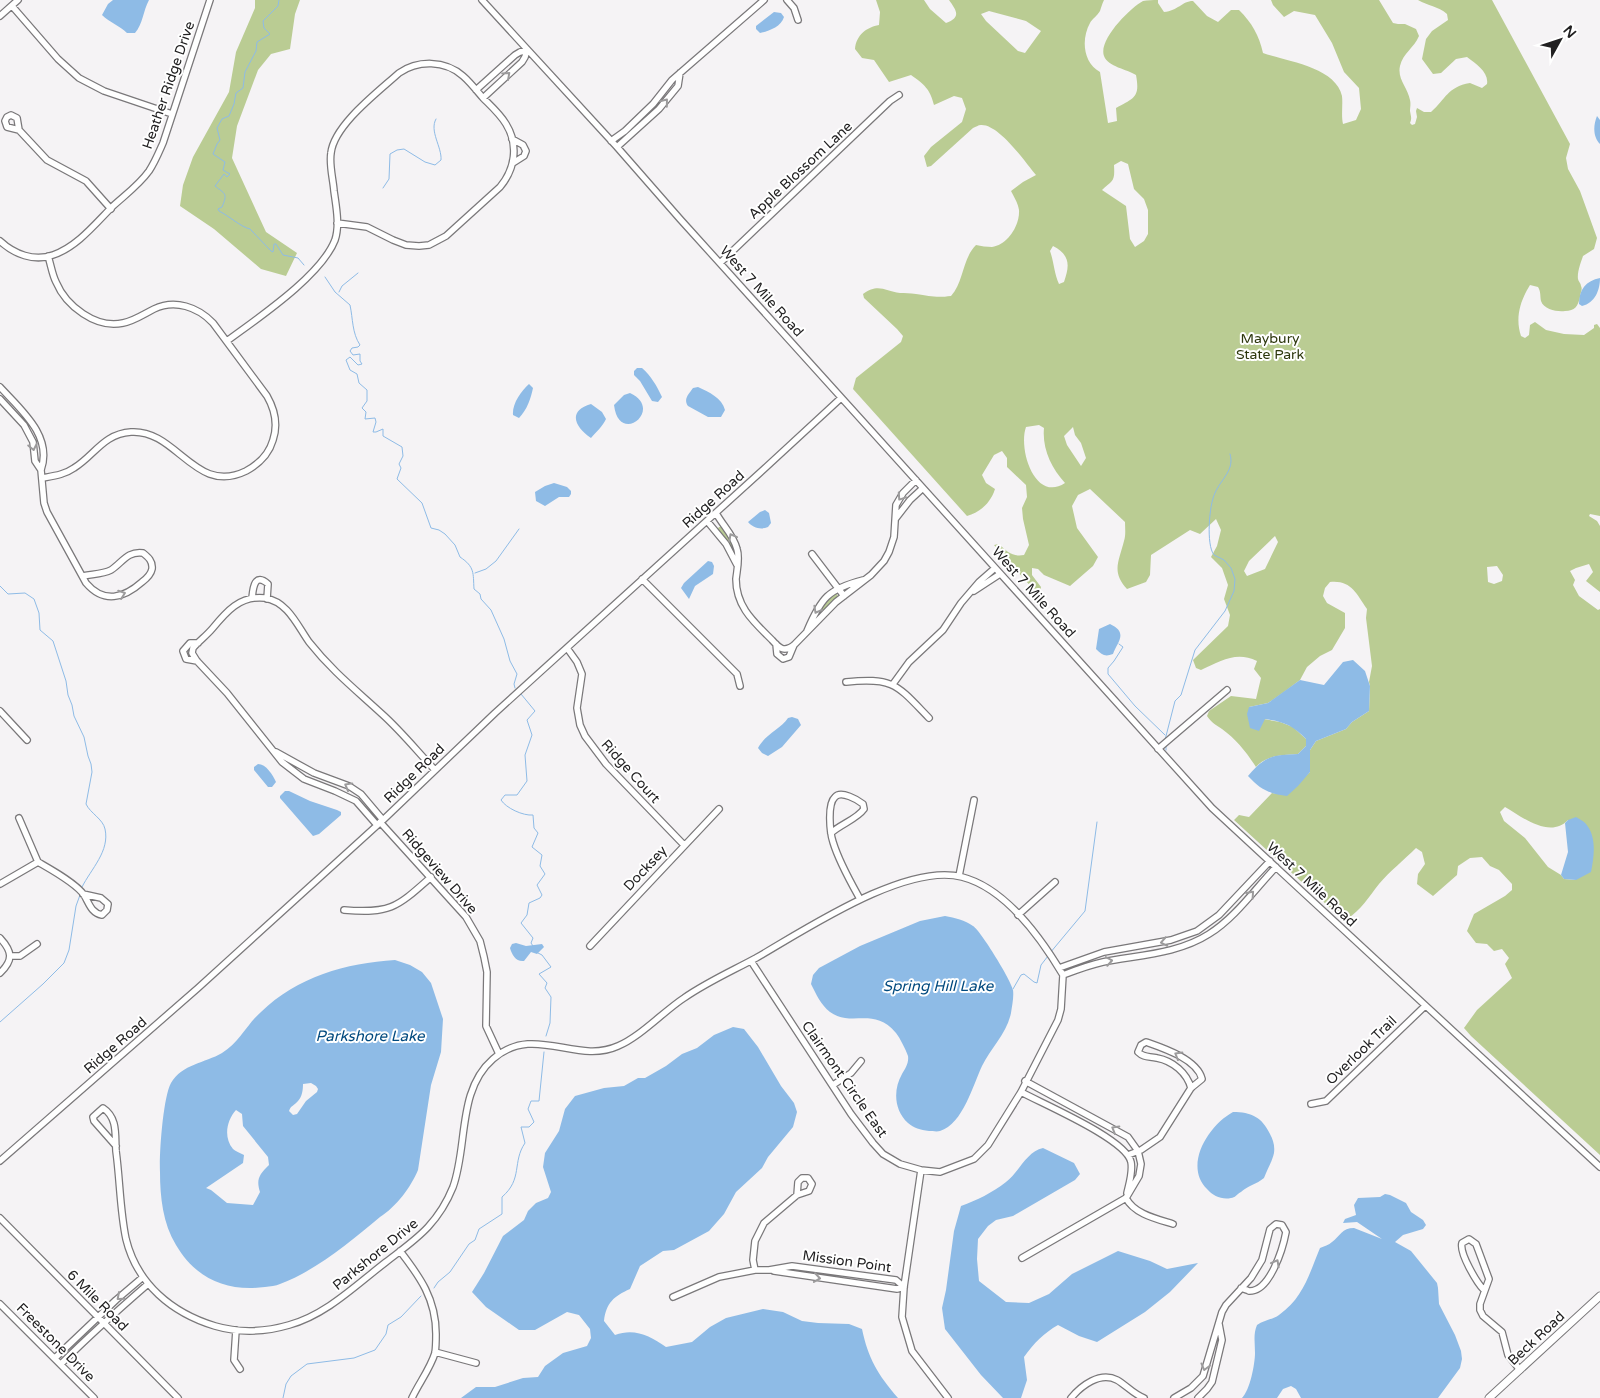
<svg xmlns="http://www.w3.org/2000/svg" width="1600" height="1398" viewBox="0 0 1600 1398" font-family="'Varela Round',sans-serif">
<rect width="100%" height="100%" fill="#f5f3f5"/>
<path fill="#b9cb94" d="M719 527H723L729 534 737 552 735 556 731 547 717 530Z
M837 593 838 598 814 621C819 609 825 598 837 593Z"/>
<path fill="#bacc93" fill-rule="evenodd" d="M255 0H300L295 14 290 49 271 54 258 70 237 126 232 158 266 232 297 253 286 276 261 269 214 229 180 206 183 185 193 157 229 92 236 52 255 8Z
M876 0H924L930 9 946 23C962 17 956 10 949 0H1104C1102 4 1101 8 1100 11 1097 16 1092 19 1090 23 1081 39 1083 63 1100 72L1108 123 1117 121 1116 108C1135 98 1140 97 1136 75 1127 69 1108 67 1104 56 1098 40 1130 8 1143 1 1147 0 1153 0 1158 0V3L1164 12C1178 11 1182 1 1193 1L1207 16 1218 22 1231 10H1239C1252 23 1259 35 1263 53 1286 61 1336 67 1342 96 1343 105 1341 115 1343 124L1356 120 1361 109 1359 88 1344 72 1332 43 1315 15 1294 11 1284 17 1273 5 1271 0H1379L1393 23 1398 24H1405L1416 29 1419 36C1414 48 1403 53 1400 66 1397 79 1408 88 1410 100 1411 104 1410 108 1410 111 1411 117 1412 118 1410 123L1412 125 1415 124 1417 117 1416 111 1417 108 1424 112H1431C1446 99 1447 87 1470 83L1482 88 1487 84C1489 72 1476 64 1467 57L1456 59 1441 73 1433 74 1422 59 1426 39 1432 31 1448 20 1447 14C1438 6 1428 6 1418 0H1492L1570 144 1566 158 1568 169 1580 191 1597 238 1594 249 1583 256C1581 262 1577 272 1578 279 1578 281 1581 283 1581 286 1583 290 1580 293 1580 297 1578 306 1575 311 1565 311 1558 312 1544 310 1541 301 1540 296 1541 292 1538 287L1530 285C1520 301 1515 318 1521 336L1525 338 1529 335 1530 325 1535 322 1546 330 1564 334 1584 335 1594 328V325L1597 324 1600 328V516L1590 514 1589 516 1597 521 1600 526V592L1586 581 1593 572 1589 564 1576 568 1570 571 1575 580 1573 585 1579 596 1598 610 1600 609V1155L1471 1036 1464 1028 1477 1010 1512 978 1505 964 1509 958 1502 949 1494 951 1487 944 1476 943 1467 931 1474 914 1505 896 1512 890V884L1499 870 1490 866 1482 857 1470 858 1458 866 1457 875 1433 896 1417 884 1418 874 1425 864 1422 852 1416 848C1404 860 1390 871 1379 884 1368 898 1362 909 1347 919L1338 915 1234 820 1239 815 1249 817 1272 793 1285 795 1310 772V750L1316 741 1346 729 1352 722 1369 711 1370 686 1369 682 1372 666 1366 618 1367 609C1356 593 1351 580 1330 582L1325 588 1323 596 1327 603 1345 613V628L1332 650 1320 656 1307 667 1300 680 1284 692 1268 703 1249 707 1264 719 1280 722 1293 727 1306 739V746L1298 754C1284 755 1266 755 1256 767 1247 753 1236 739 1222 729 1216 725 1212 723 1207 716L1209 711 1231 696 1256 699 1261 678 1254 669 1257 661C1236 651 1221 661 1201 670L1196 668 1193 660 1228 626 1230 615 1224 599 1228 585 1222 568 1211 557 1217 546 1221 530 1216 519 1200 534 1190 530 1151 555 1150 575 1146 582 1127 589C1111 572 1119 561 1124 541 1126 535 1125 528 1125 522L1090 489 1078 495 1072 506 1077 528 1098 557 1093 566 1070 586 1044 575 1038 569 1032 568V575L1041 587 1040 592 1034 590 994 545 999 544C1007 552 1013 557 1024 555L1029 545 1023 519 1022 508 1027 497 1026 485 1007 467V458L1002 451 994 455 982 475 986 483 995 489C991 502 981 512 967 516L853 389 856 378 901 342 903 336 897 329 864 298 863 294C878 283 885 291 900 293 905 293 910 293 916 294 930 296 936 298 951 296 964 282 962 259 976 245 981 246 987 247 992 247 1008 245 1020 225 1019 210 1018 203 1014 197 1011 191L1023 182 1036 175C1025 162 999 124 981 125 978 125 976 127 973 128L931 166 927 167 924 156 931 147 962 122 966 109 962 98 954 96 934 105C930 89 924 84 911 75L889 82 874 60 862 58 855 49C856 35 867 27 879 25L880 12ZM989 11 1026 21 1041 31 1025 53 1018 51 986 21 981 14ZM1121 161 1128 164 1134 189 1144 199 1148 210V234L1144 241 1135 247 1130 239 1126 206 1102 190C1113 180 1115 182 1114 165ZM1053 246C1070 255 1070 265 1064 282L1059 284C1054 273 1054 262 1050 251ZM1039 425 1044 428C1042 448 1051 468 1065 483 1035 503 1018 449 1026 427ZM1073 427 1075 435 1081 443 1086 458 1081 466 1067 445 1064 436ZM1275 536 1278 542 1265 569 1247 576 1244 571 1249 561ZM1497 566 1503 575 1502 581 1494 584 1488 582 1487 567ZM1505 807C1522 817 1550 839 1568 820L1576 880 1564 879 1561 875 1548 867 1525 838 1504 821 1500 812Z"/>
<path fill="#8ebbe6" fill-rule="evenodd" d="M113 0H149C143 11 143 24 135 33H127C119 25 110 23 102 15L108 4Z
M774 12 781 13 784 17C781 27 769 31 760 33L756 29V26Z
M1597 116 1600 120V144C1593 137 1593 126 1597 116Z
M1600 278C1600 290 1595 303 1582 306L1579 304C1579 289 1586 281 1600 278Z
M637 368H642C651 376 657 386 662 397L658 402 652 401 640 381 634 375V371Z
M529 384 533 388C531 398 527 410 519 418L513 415C512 404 521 391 529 384Z
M698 387C709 392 722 398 725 410L721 417H708L688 406C683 399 689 394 693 388Z
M630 393C665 409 619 447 614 405L624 395Z
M591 404 602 412 606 419C603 426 596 432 591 438 575 427 567 411 591 404Z
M554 483 567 487 571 491V494L569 497H559L545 506 536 501 535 492 545 486Z
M765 510 769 513 771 523 768 527C761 530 753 528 748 522L760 512Z
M708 561 712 562 714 566 713 574 695 586 689 599 681 588 684 583Z
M1110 624C1129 633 1117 642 1113 654 1105 657 1102 655 1096 649L1099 629Z
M1353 660 1365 671 1370 686 1369 711 1352 722 1346 729 1316 741 1310 750V772L1298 786 1287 796C1268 793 1261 790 1248 776 1265 756 1272 755 1298 754L1306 746V739C1292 725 1284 722 1265 719L1259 731 1250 728 1247 714 1249 707 1268 703 1300 680 1324 685 1343 662Z
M792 717 798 719 801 725 782 747 768 756 762 753 758 748C765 734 781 729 788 718Z
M258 764C266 764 273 775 276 782L272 787H268L254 770V767Z
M285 791H289L310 801 337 810 341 812V815L319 834 313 836 280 798V796Z
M1576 817C1579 819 1584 821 1586 824 1597 837 1594 857 1591 872L1576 880 1564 879 1561 875 1568 852 1565 823 1568 820Z
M945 916C955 918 965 920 973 926 981 931 1012 982 1013 990 1014 997 1012 1006 1011 1013 1007 1033 991 1048 982 1066 973 1085 963 1124 940 1131 937 1132 932 1131 929 1131 920 1130 914 1128 908 1123 894 1110 893 1090 902 1074 905 1069 909 1063 908 1056 906 1050 900 1038 896 1033 873 1006 852 1028 830 1012 821 1005 816 994 811 984L813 975 819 968 860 946 920 921Z
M516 943 526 946 542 944 544 947 537 954 531 952 524 961C516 962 512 955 510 948L512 944Z
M395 960 410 965 422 972 431 983 443 1019 441 1052 431 1085 418 1170C411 1187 396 1207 380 1217 350 1242 317 1270 280 1284 276 1286 270 1286 265 1287 227 1292 196 1279 176 1245 163 1224 160 1197 160 1172 159 1155 163 1097 171 1083 182 1064 205 1063 222 1053 239 1043 247 1024 261 1012 297 977 346 963 395 960ZM311 1083 316 1086 318 1089 317 1092 306 1101 297 1114 293 1115 289 1111C291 1105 294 1106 298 1101 302 1097 303 1090 303 1084ZM236 1110 242 1114 243 1126 268 1157 269 1165C259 1175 256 1179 260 1192L253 1205 227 1203 211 1190 206 1188 243 1163 244 1155C240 1153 235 1151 233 1149 223 1137 227 1120 236 1110Z
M733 1027 744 1029 758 1047 781 1086 794 1103 797 1112 793 1127 768 1157 762 1168 736 1192 724 1214 709 1231 674 1250 663 1251 640 1266 630 1289C614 1296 606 1303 604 1321L615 1335C635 1328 650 1336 666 1347L692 1342 710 1327 726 1318 763 1309 783 1312 802 1321 818 1323 849 1324 862 1329C868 1358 878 1375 898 1398H461L476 1387H495L523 1378 538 1377 545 1366 563 1353 587 1346 591 1338 590 1329 579 1315 567 1312 535 1330H519L486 1307 472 1292 484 1273 503 1236 524 1220 528 1211 536 1203 548 1198 551 1192 543 1167 545 1153 559 1131 565 1109 575 1096 604 1088 624 1086 638 1078H645L666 1066 682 1054 697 1048 714 1035Z
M1233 1112C1251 1112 1262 1117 1270 1134 1273 1140 1275 1145 1274 1153 1272 1162 1267 1170 1264 1178 1257 1184 1247 1186 1241 1192 1237 1194 1235 1198 1231 1198 1222 1200 1213 1196 1207 1189 1183 1165 1209 1125 1233 1112Z
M1043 1148 1074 1163 1080 1174 1075 1180 1013 1216 996 1220 988 1226 978 1239 977 1259 979 1281 1006 1302 1029 1303 1049 1294 1072 1274 1118 1251 1150 1261 1167 1269 1198 1263 1170 1292 1145 1312 1097 1342 1079 1336 1058 1325C1044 1333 1034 1343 1024 1357L1027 1380 1021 1398H1003L981 1375 945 1329 942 1308 946 1290 954 1231 961 1206C977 1200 992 1193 1006 1182 1019 1172 1027 1151 1043 1148Z
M1385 1194 1390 1195 1406 1203 1411 1212 1423 1220 1426 1225 1423 1229 1403 1235 1395 1242 1411 1251 1437 1283 1438 1288 1439 1304 1455 1335 1461 1351 1462 1359 1460 1368 1438 1398H1301L1296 1389 1291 1386 1283 1389 1277 1398H1242C1250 1390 1255 1364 1255 1353 1255 1343 1253 1334 1257 1325 1264 1320 1272 1320 1279 1315 1304 1297 1309 1274 1320 1248 1324 1246 1329 1245 1332 1242 1340 1236 1342 1228 1354 1228L1382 1239 1357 1222 1343 1223 1345 1219 1356 1215 1354 1205 1358 1198 1380 1197Z"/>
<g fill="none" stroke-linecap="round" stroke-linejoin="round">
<path stroke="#8ebbe6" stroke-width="1" d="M279 0 278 6C273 11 268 16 263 21L264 28 270 34 257 42 256 51 245 72 243 88 236 93 234 104 229 116 222 119 217 128 220 140 217 144 213 154 225 162 223 170 230 174 227 177 224 174 215 186C225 194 228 193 222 207L218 209 219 211C229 216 241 227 250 229L271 251 273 252 274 244H276L283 255 298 258 304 265
M383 188 389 179 390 154 397 150 404 149 425 162 435 165 441 160C442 147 429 131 436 119
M325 277 335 292 350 305C353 319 352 333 360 345L358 347 352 348 350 351 353 355 360 354V361L362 364 358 365 350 357 346 360 350 370 357 374 359 383 367 390V401L362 408 366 412 365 419 375 418 376 422 373 432H376L383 429V436L402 447 403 456 399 464 401 468 397 479 422 503 431 528 439 530 445 534 455 545 460 557C475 567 473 573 474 589L480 594 481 599 491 610 504 639 510 661 517 674 514 684 515 688
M339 292 342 286 358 273
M475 573 486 569 496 561 519 529
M0 586 8 594 25 593 34 599 39 613 40 630 53 641 66 681 68 695 72 705 74 716 84 737 88 756 91 764 92 772 86 804C90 813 103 819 105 829 110 851 91 869 82 887
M1119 644 1123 647 1114 661 1108 668V674L1135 706 1165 735
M521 694 535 711 527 720 532 735 525 755 527 781 517 795H505L501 800C506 808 523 816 533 815L534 828 538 833 532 847 542 855 540 866 545 874 537 885 542 895 540 898 529 903 527 915 521 923 533 938 531 943 533 946
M1165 740 1175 701 1181 695 1195 650 1225 611 1234 591 1235 579 1231 568 1224 560 1214 555C1206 545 1209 505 1215 493 1221 479 1235 470 1230 454
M1166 750V744
M538 953 542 955 551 967 539 974 547 983 545 988 551 997 550 1023 546 1036
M1050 953 1085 911 1097 822
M1013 989 1021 975 1024 974 1034 982 1037 983 1041 965 1048 956
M0 1022 43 984 64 963 69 950 76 906 80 895
M434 1288 438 1282 450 1272 469 1244 475 1240 479 1229 502 1214V1197C523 1179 512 1162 525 1143L521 1127H529L534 1122 528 1109 531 1101H539L544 1052
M283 1398 286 1384 291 1376 307 1364 354 1358 375 1350 386 1334 388 1325 401 1317 421 1296"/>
<defs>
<path id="minor" d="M482 0 617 147 680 219 1212 808 1600 1167
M787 0 794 8 798 20
M12 6 58 59 79 78 104 91 172 114
M0 16 18 0
M476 90 515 55 520 52 527 50 525 57 522 62 483 98
M19 130 17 118 11 115 7 117 5 121 7 127 19 130 47 160 86 181 111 209
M512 139 523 145 526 151 524 156 513 163
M611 141 625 131 653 104 672 80 764 0
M617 147 659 109 678 86 680 73
M0 241C14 254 34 262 53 255 77 247 96 223 113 206 125 195 139 185 149 171 155 162 159 152 163 143L210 0
M720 263 890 101 899 95
M227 341C258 318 321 276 335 240 340 225 336 206 334 191 333 178 329 165 331 153 334 125 378 92 399 73 418 60 445 60 463 76 470 82 477 91 483 98 491 106 500 114 506 124 519 145 515 169 500 187L446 236 429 245 419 246 406 245 393 240 367 227 337 223
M0 387C21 410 53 436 41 470
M0 399 24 425 33 442 35 461 41 470 44 503 47 512 86 583C104 604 124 598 142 582 146 579 151 574 152 569 153 561 148 557 143 553 127 551 123 562 111 570 103 574 93 574 83 576
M42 478C53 476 64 475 74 468 95 455 103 434 131 432 177 429 195 496 246 471 259 464 269 454 273 440 278 425 275 410 267 396L213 323C198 307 175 299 154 309 144 314 134 321 123 323 96 329 66 306 56 282 52 274 51 265 48 256
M716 513C723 526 733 534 737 549 740 558 737 570 736 579 736 607 754 622 772 640 779 648 784 653 794 645L836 602 871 575 884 561 889 552 894 537 896 505 903 493 916 480
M896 518 910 500 923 488
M707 521 726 544 737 565
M812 554 844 596
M642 579 737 674 740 686
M974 591 1000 574
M252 598C253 589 254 572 268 584L267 599
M807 631C821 598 828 589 863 580
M776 644 777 654 783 659 789 657 794 645
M567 648 577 662 582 674 577 708 580 725 585 736 606 764 684 845
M197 661 186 659 183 651 190 643H198
M846 682C894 677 897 685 929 718
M893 684 909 662 943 630 961 603 979 582 995 568
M0 711 27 740
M1158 749 1227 690
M276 752 314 773 349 786 361 794 383 820
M19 818 38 862
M380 822 466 917 480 941 484 957 487 972 486 1026 499 1054
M377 825 356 801 335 791 304 779 282 762 227 693 197 661 192 653 193 648C199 641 206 636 212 629 226 612 240 595 265 598 288 602 297 625 309 642 332 671 356 690 382 714 401 731 417 751 435 770
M831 833C841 824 857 819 864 809L863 804C858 800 841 790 835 797 827 804 830 833 833 842 839 862 850 881 860 899
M959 876 974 800
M0 884 38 862C50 869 76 883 84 895 89 903 91 913 102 915L107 910 108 904 101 898 83 894
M344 910C391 914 397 907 431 877
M1018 915 1055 882
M0 938C12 951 14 960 0 973
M590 946 719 809
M10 956H20L37 944
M751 961 851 1114 873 1143 883 1154 900 1164 921 1170 940 1172 974 1159 988 1145 1021 1092 1058 1020 1061 1009 1063 975
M1059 968 1104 952 1171 940 1197 931 1219 915 1270 861
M1063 975C1076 970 1089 965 1103 962 1138 955 1178 954 1209 934 1235 918 1255 889 1276 867
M833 1085 851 1073 861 1061
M1021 1092C1043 1104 1126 1139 1131 1162 1133 1172 1129 1184 1127 1193
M1311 1104 1326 1101 1425 1006
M116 1146 94 1121 93 1117 103 1108C118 1118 115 1135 116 1151 120 1180 120 1211 126 1239 137 1284 172 1313 215 1326 239 1333 265 1332 289 1325 326 1315 356 1285 386 1262 400 1251 416 1240 428 1227 439 1215 447 1202 453 1187 468 1146 457 1090 493 1059 534 1023 576 1065 618 1046 640 1037 664 1011 684 998 707 982 732 971 756 958 805 930 906 862 962 877 1005 888 1041 938 1063 975
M1128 1155 1141 1150 1160 1137 1191 1088 1202 1079C1197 1059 1163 1048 1146 1042L1141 1045 1138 1052C1144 1058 1149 1056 1157 1058 1173 1061 1187 1073 1191 1088
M0 1161 198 988 383 820 495 713 764 469 841 398
M921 1170 904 1287 902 1317 912 1351 948 1398
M1126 1198C1134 1214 1157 1219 1173 1224
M0 1218 178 1398
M400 1251C420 1277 436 1299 436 1334 436 1340 436 1347 435 1353 430 1369 419 1383 412 1398
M1022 1258 1126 1198 1139 1176 1141 1164 1138 1151 1128 1137 1025 1081
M755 1270 753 1260 755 1241 764 1223 797 1195 809 1191 812 1184 808 1178H802L798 1182 797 1195
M774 1271 897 1289 904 1287
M1484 1290C1477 1283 1459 1253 1462 1243L1469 1239 1476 1244 1489 1279 1480 1304V1310L1483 1316 1502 1332 1508 1355 1520 1370
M673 1297 719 1277 755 1270H769L792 1266 896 1280 904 1287
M0 1304 94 1398
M236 1330 234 1360 240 1369
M435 1352 476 1363
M55 1358 116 1300 143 1277
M61 1364C89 1336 118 1310 148 1284
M1071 1398C1081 1386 1100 1371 1117 1380 1126 1385 1133 1394 1144 1398
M1174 1398 1191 1388 1203 1376 1222 1312 1226 1305 1251 1278 1262 1260 1270 1229 1276 1224 1282 1225 1286 1232C1283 1248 1270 1292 1249 1291 1247 1290 1244 1289 1241 1288
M1198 1398 1207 1389 1212 1382 1222 1340 1219 1324"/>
<path id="major" d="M1489 1398 1600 1296"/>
</defs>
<use href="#minor" stroke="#7a787a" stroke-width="8"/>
<use href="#major" stroke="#7a787a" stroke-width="9"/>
<use href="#minor" stroke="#fff" stroke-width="5.5"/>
<use href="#major" stroke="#fff" stroke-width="7"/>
</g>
<defs><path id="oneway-chevron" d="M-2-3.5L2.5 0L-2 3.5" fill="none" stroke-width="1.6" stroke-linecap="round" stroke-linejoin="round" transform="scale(1.25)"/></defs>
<g stroke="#9c9b9c">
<use href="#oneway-chevron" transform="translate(507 75) rotate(-42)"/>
<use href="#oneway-chevron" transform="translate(665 102) rotate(-51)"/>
<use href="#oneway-chevron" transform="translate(33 447) rotate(78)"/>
<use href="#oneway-chevron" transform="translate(901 497) rotate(124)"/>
<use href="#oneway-chevron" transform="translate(732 537) rotate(-119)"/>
<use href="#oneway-chevron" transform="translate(122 594) rotate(-19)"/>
<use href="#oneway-chevron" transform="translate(817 610) rotate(119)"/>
<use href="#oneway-chevron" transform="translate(348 786) rotate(-151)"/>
<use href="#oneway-chevron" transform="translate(1251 894) rotate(-48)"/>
<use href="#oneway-chevron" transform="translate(1164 942) rotate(169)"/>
<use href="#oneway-chevron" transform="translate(1109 961) rotate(-10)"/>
<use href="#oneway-chevron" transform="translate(1178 1055) rotate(-150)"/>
<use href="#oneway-chevron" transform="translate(1115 1129) rotate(-150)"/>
<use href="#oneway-chevron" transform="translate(1276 1263) rotate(-61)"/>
<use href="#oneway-chevron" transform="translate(817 1278) rotate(8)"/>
<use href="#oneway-chevron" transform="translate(120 1297) rotate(139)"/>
<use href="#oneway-chevron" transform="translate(1205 1367) rotate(105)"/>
</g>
<g text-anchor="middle" stroke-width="4" stroke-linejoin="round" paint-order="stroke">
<g font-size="14" fill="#222122" stroke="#fff">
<text transform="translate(168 85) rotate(-71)" y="5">Heather Ridge Drive</text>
<text transform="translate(800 170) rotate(-43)" y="5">Apple Blossom Lane</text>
<text transform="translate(762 291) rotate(48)" y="5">West 7 Mile Road</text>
<text transform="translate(713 499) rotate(-42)" y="5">Ridge Road</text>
<text transform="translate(1034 592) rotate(48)" y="5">West 7 Mile Road</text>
<text transform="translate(631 771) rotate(48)" y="5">Ridge Court</text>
<text transform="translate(414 773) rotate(-44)" y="5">Ridge Road</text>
<text transform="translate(645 868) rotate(-47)" y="5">Docksey</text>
<text transform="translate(440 871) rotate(49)" y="5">Ridgeview Drive</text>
<text transform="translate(1312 884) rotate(43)" y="5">West 7 Mile Road</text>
<text transform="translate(115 1045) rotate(-41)" y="5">Ridge Road</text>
<text transform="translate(1361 1050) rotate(-44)" y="5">Overlook Trail</text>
<text transform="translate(845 1079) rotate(55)" y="5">Clairmont Circle East</text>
<text transform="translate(375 1254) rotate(-39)" y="5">Parkshore Drive</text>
<text transform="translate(847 1261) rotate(8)" y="5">Mission Point</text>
<text transform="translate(98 1300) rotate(45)" y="5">6 Mile Road</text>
<text transform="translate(1536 1338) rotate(-43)" y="5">Beck Road</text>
<text transform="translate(56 1342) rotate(45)" y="5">Freestone Drive</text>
</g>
<g font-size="14" fill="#2d370d" stroke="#fff">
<text x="1270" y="343">Maybury<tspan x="1270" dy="16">State Park</tspan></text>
</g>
<g font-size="15" font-style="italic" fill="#00497e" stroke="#fff">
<text x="938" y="991">Spring Hill Lake</text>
<text x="370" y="1041">Parkshore Lake</text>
</g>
</g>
<g transform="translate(1560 40) rotate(50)" stroke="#ffffff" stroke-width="4" paint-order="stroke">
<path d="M0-4L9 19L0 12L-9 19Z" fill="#222122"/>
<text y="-8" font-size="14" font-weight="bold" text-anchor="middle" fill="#222122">N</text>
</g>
</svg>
